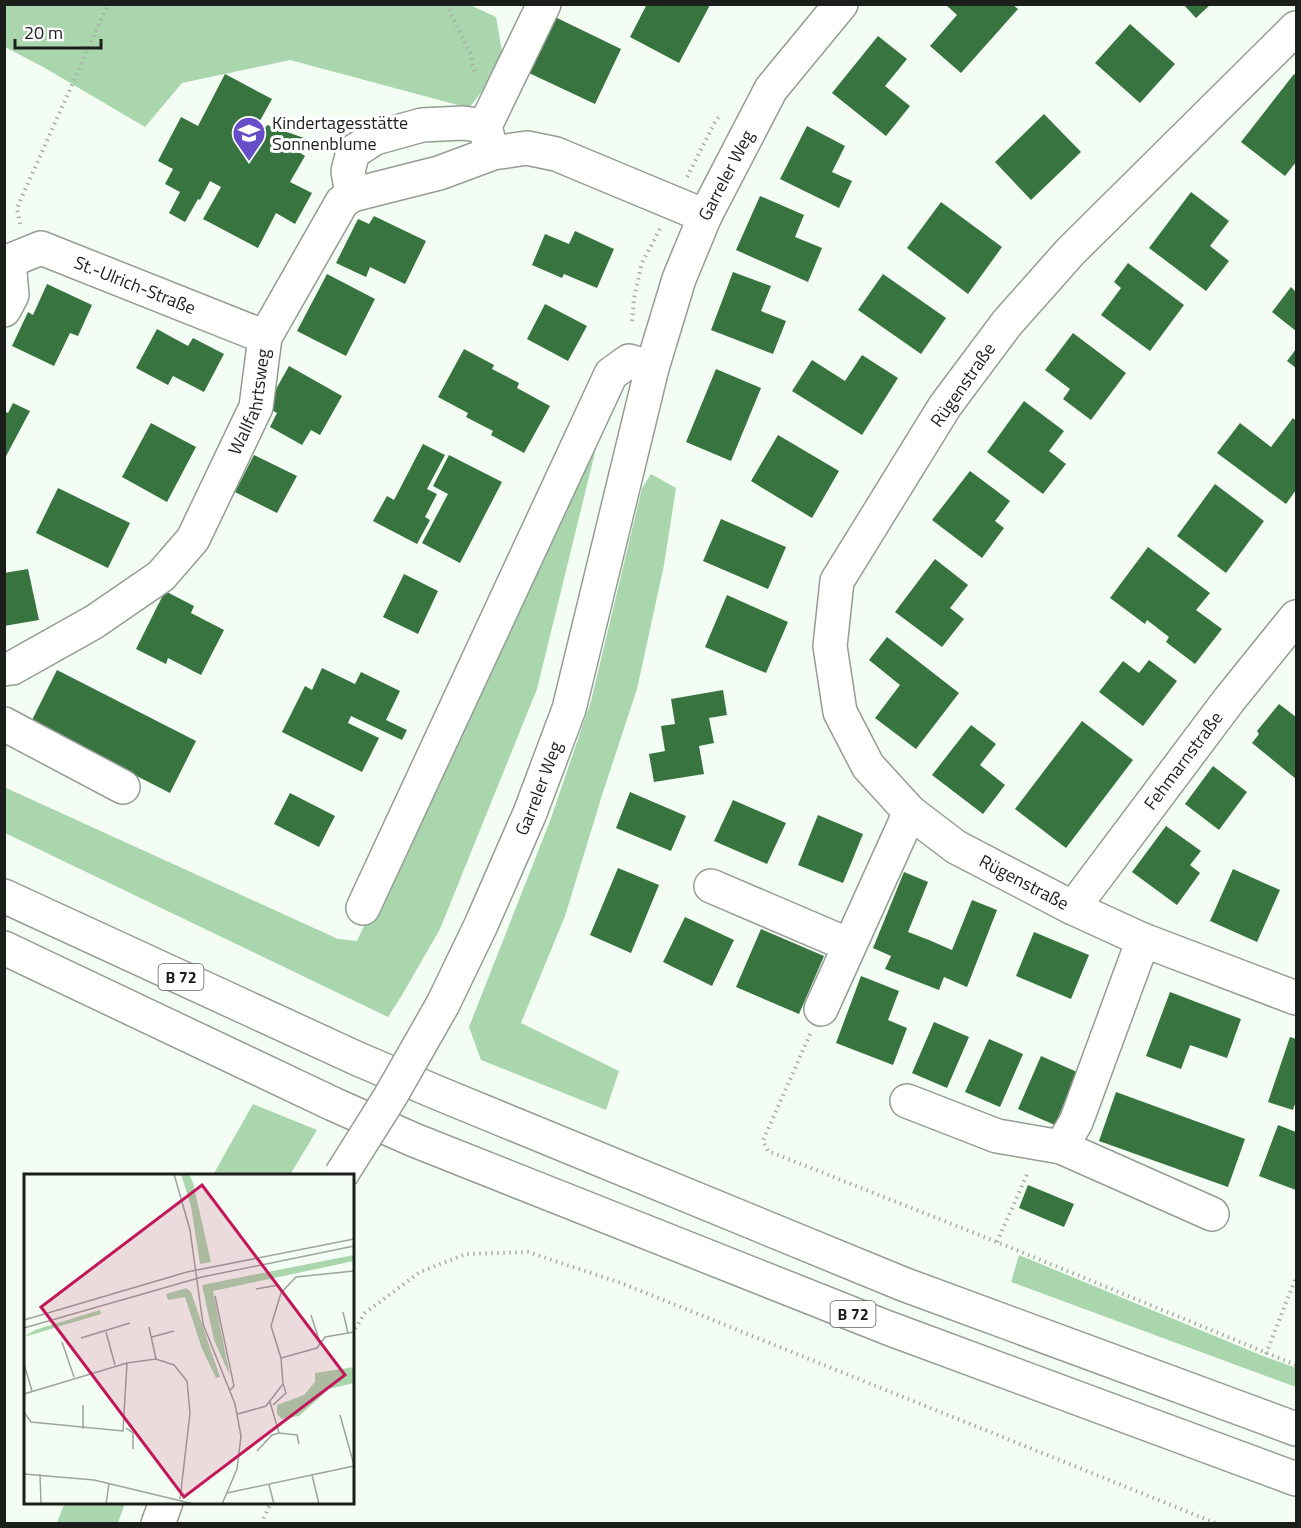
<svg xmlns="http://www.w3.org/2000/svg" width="1301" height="1528" viewBox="0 0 1301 1528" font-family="'Titillium Web',sans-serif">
<rect width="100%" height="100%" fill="#f4fdf4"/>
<path fill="#a9d6ac" d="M4 5H470L496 17 504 63 469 108 290 60 182 83 145 127 45 68 5 47Z
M592 437 598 440 537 689 440 929 402 995 388 1017 5 833 4 787 338 939 357 941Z
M651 474 676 488 664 565 637 689 603 792 565 916 521 1023 619 1071 606 1110 481 1060 469 1027 550 821 591 701 642 488Z
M253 1104 317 1130 290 1175H213Z
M1019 1255 1263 1356 1296 1368V1387L1011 1282Z
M65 1502H125V1503L118 1523H57Z"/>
<path fill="#37743f" d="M647 4 710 5 679 63 630 37Z
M945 4H1012L1018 9 961 73 930 46 957 15Z
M1183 4H1211L1196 18Z
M555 17 621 49 595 104 529 73Z
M1130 24 1175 64 1140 103 1095 63Z
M878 36 907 59 885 86 910 106 886 136 832 93Z
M225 74 272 99 256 128 263 132 267 125 304 138 297 151 305 156 290 182 312 193 295 224 276 213 258 248 203 219 221 187 210 181 200 200 198 199 185 222 169 213 180 192 165 184 173 169 158 161 181 117 198 126Z
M1294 74 1296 76V162L1285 176 1241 142Z
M1044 114 1081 152 1031 200 995 162Z
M807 126 845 146 832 172 852 181 839 208 780 179Z
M1191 192 1229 221 1210 246 1229 261 1206 291 1149 248Z
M760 196 804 215 795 237 822 248 808 282 736 250Z
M941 202 1002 247 968 294 907 248Z
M374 216 426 241 405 284 370 267 366 277 336 263 358 219 369 224Z
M575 231 614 249 597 288 564 274 562 278 532 265 545 234 569 244Z
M1128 263 1184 305 1150 351 1101 315 1121 288 1114 282Z
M733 272 771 286 761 311 786 321 773 354 711 330Z
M327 274 375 299 346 356 297 331Z
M883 274 946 318 921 354 858 310Z
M47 284 92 305 78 336 70 333 54 366 12 346 28 312 33 315Z
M1291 287 1296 292V331L1272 312Z
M545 304 587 326 568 361 527 339Z
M157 329 188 346 193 338 224 354 204 392 173 376 168 385 136 368Z
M1073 333 1126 373 1091 420 1063 399 1070 389 1045 370Z
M464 349 494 365 492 369 519 383 517 388 550 406 524 453 491 435 493 431 466 417 468 413 438 397Z
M1296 349V368L1287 361Z
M862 355 898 378 862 435 792 391 812 360 845 381Z
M289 366 342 396 320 435 311 430 302 445 270 427 277 413 266 407Z
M716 369 761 388 731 461 686 442Z
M1024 401 1064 431 1049 451 1066 464 1043 494 987 452Z
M13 403 30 411 4 460V411L8 413Z
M1293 418 1296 421V490L1286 504 1217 453 1240 423 1271 447Z
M151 423 196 447 167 502 122 477Z
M778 435 839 471 812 518 751 481Z
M423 444 445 455 427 489 437 494 425 517 430 520 417 544 373 521 387 496 394 500Z
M254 455 297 476 277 513 235 492Z
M449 455 502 482 460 563 422 543 448 494 433 486Z
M970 471 1010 501 995 521 1004 528 982 558 932 520Z
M1215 484 1264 521 1226 573 1177 536Z
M58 488 130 523 108 568 36 533Z
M721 519 786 547 768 589 703 561Z
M1148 547 1210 593 1196 610 1222 629 1195 664 1166 642 1169 637 1147 620 1145 624 1110 598Z
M935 559 968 585 950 608 964 619 942 647 895 612Z
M28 569 39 620 4 626V573Z
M404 574 438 591 418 634 383 617Z
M165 591 194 606 191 613 224 630 201 675 168 658 166 664 136 649Z
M727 595 788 622 766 673 705 647Z
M887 637 959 693 916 749 875 718 900 685 869 660Z
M1149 660 1177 681 1143 726 1099 692 1123 661 1139 673Z
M322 668 355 684 361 672 400 691 386 720 407 730 402 740 351 716 348 723 379 738 362 772 282 732 305 686 312 690Z
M57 670 196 741 170 793 31 722Z
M723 690 727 715 709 718 714 743 699 746 704 774 654 782 649 754 665 751 661 726 675 724 671 699Z
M1279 704 1296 717V779L1252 743 1259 734 1257 731Z
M1082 721 1133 760 1066 848 1015 809Z
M971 725 996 744 980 765 1005 785 983 814 932 775Z
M1213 766 1247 792 1219 830 1185 804Z
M630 792 686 816 671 851 616 828Z
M290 793 335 816 319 847 274 824Z
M733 800 786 823 767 864 714 841Z
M818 815 863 834 843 883 798 865Z
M1166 826 1201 851 1190 865 1200 873 1177 905 1132 872Z
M618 868 659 885 631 953 590 935Z
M1233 869 1280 890 1257 942 1210 921Z
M904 872 928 882 908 932 929 940 952 950 972 900 997 910 967 987 944 977 939 990 885 969 891 956 873 948Z
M685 917 734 940 712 986 663 962Z
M761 929 824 956 799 1014 736 987Z
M1034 932 1089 955 1071 999 1016 976Z
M861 976 899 991 888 1020 907 1028 893 1065 836 1043Z
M1170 992 1241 1019 1227 1058 1190 1045 1181 1069 1146 1056Z
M934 1022 969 1037 947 1088 912 1073Z
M1290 1037 1296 1039V1101L1293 1110 1268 1102Z
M989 1039 1023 1054 1000 1107 965 1092Z
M1041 1056 1077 1072 1055 1125 1018 1109Z
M1116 1092 1245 1139 1228 1187 1099 1141Z
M1278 1125 1296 1132V1190L1259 1176Z
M1028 1185 1074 1204 1064 1227 1019 1208Z"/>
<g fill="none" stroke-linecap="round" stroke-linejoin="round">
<defs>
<g id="minor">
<path id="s1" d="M1296 28 1070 252 1007 323 945 406 837 581 830 646 840 712 868 766 910 812 956 847 1073 908 1143 940 1296 998"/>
<path d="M490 146 485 126 544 4"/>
<path d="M352 195 348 171 353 152 375 138 422 125 463 123 485 126"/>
<path id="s2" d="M4 263 41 248 265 337"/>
<path d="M4 310 12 295 9 261"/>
<path id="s3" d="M4 669 12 668 94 622 161 576 193 539 256 407 265 337 342 202 352 195 439 173 493 153 527 148 556 154 705 216"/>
<path d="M4 724 123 787"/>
<path d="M711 886 849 945"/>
<path d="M363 908 611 374 629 361 652 368"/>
<path id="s4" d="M1073 908 1229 700 1296 617"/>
<path id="s5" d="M443 1004 481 925 530 813 569 709 652 368 679 279 705 216 771 89 841 4"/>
<path d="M821 1009 910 812"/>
<path d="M907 1101 997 1136 1061 1147 1212 1214"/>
<path d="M1061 1147 1076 1122 1143 940"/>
<path d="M158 1524 166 1502"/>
</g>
<path id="highway" d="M4 896 358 1059 438 1093 903 1284 1296 1429
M4 948 333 1104 414 1140 888 1328 1296 1479"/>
</defs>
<use href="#minor" stroke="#949c94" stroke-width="36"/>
<use href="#highway" stroke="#949c94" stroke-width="36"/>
<path stroke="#a7aea7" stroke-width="4" stroke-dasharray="1.5 4.5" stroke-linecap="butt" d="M446 4 471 55 475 75
M687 177 715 122 720 115
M20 224 17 208 108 4
M632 321 634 298 642 263 660 229
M810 1034 763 1141 768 1151 997 1242 1296 1365
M997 1242 1028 1172
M352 1334 365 1313 420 1272 466 1254 528 1252 621 1283 1218 1524
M1266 1354 1296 1277
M261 1524 271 1502"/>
<use href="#minor" stroke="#fff" stroke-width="33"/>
<use href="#highway" stroke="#fff" stroke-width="33"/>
<defs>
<path id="minor-bridge" d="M341 1175 390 1097 443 1004"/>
</defs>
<use href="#minor-bridge" stroke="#949c94" stroke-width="36" stroke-linecap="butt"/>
<use href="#minor-bridge" stroke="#fff" stroke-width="33"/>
</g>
<defs>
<symbol id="school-pin" viewBox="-11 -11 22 30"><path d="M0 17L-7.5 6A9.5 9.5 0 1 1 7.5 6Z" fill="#664ec7" stroke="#fff"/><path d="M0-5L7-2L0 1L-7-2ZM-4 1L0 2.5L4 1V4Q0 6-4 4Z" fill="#fff"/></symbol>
</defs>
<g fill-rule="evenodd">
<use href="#school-pin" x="230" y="114" width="38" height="52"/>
</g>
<g text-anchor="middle" stroke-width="6" stroke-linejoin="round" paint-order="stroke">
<g fill="#fff" stroke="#5f625f" stroke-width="1.5">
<rect x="158.5" y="964" width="45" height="26" rx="4.5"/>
<rect x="830.5" y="1301" width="45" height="26" rx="4.5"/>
</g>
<g font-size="16" font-weight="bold" fill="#1b1e1b">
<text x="181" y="983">B 72</text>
<text x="853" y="1320">B 72</text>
</g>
<g font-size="18" fill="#1b1e1b" stroke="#fff" text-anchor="start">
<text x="272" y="129">Kindertagesstätte<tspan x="272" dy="21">Sonnenblume</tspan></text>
</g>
<g font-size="18" fill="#1b1e1b" stroke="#fff">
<text dy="6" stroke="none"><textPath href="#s5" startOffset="879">Garreler Weg</textPath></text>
<text dy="6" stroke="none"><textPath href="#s2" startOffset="141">St.-Ulrich-Straße</textPath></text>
<text transform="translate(963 385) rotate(-55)" y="6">Rügenstraße</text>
<text dy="6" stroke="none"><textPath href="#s3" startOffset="382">Wallfahrtsweg</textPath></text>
<text dy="6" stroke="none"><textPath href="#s4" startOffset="184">Fehmarnstraße</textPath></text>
<text dy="6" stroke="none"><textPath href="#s5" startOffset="236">Garreler Weg</textPath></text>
<text dy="6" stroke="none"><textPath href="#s1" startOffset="1112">Rügenstraße</textPath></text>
</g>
</g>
<g transform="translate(24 1174)">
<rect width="330" height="330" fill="#f4fdf4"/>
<path d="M157 0H165L169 9 187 88 176 90 167 32ZM330 81V87L189 117 206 202 190 166 178 111ZM162 114 167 118 196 203 192 204 178 175 161 123 144 126 142 120ZM76 136 77 140 0 163 11 156ZM330 193V209L305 215 275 242 258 245 253 240V231L280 221 291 208V199Z" fill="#a9d6ac"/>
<path fill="none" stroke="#9da49d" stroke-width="1.5" d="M150 0 166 56 179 150 211 230 217 262 213 295 198 330M232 115 255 111M191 122 210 212 206 216M319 138 324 159M287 141 296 169M0 146 163 98 330 65M125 153 132 185M0 154 178 103 330 72M82 158 91 191M128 163 150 157M57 164 106 149M38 168 50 203M257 184 293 174 301 163 330 158M0 190 8 217M0 220 103 189 132 185 150 191 163 207 166 239 156 325M249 231 262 219 259 210M0 238 7 248 99 257 103 189M214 240 242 232 259 210 257 184 247 152 257 119 272 103 330 97M316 241 330 291M102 254 109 259V275M59 255V231M255 259 273 261 275 270M233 277 248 261 255 259 246 228M0 300 70 306 170 330M16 300 17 330M288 301 295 330M245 311 250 330M203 319 330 292M82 330 85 309"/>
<path fill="#c2185b" fill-opacity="0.15" stroke="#c2185b" stroke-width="3" d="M178 11 321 201 160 323 17 133Z"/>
<rect width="330" height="330" fill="none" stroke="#1b1e1b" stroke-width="3"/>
</g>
<rect width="1301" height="1528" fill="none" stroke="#1b1e1b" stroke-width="12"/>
<path d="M15 39v9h86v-9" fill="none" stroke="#1b1e1b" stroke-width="3"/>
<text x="24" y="39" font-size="18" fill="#1b1e1b" stroke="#ffffff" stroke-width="4.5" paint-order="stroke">20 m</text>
</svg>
